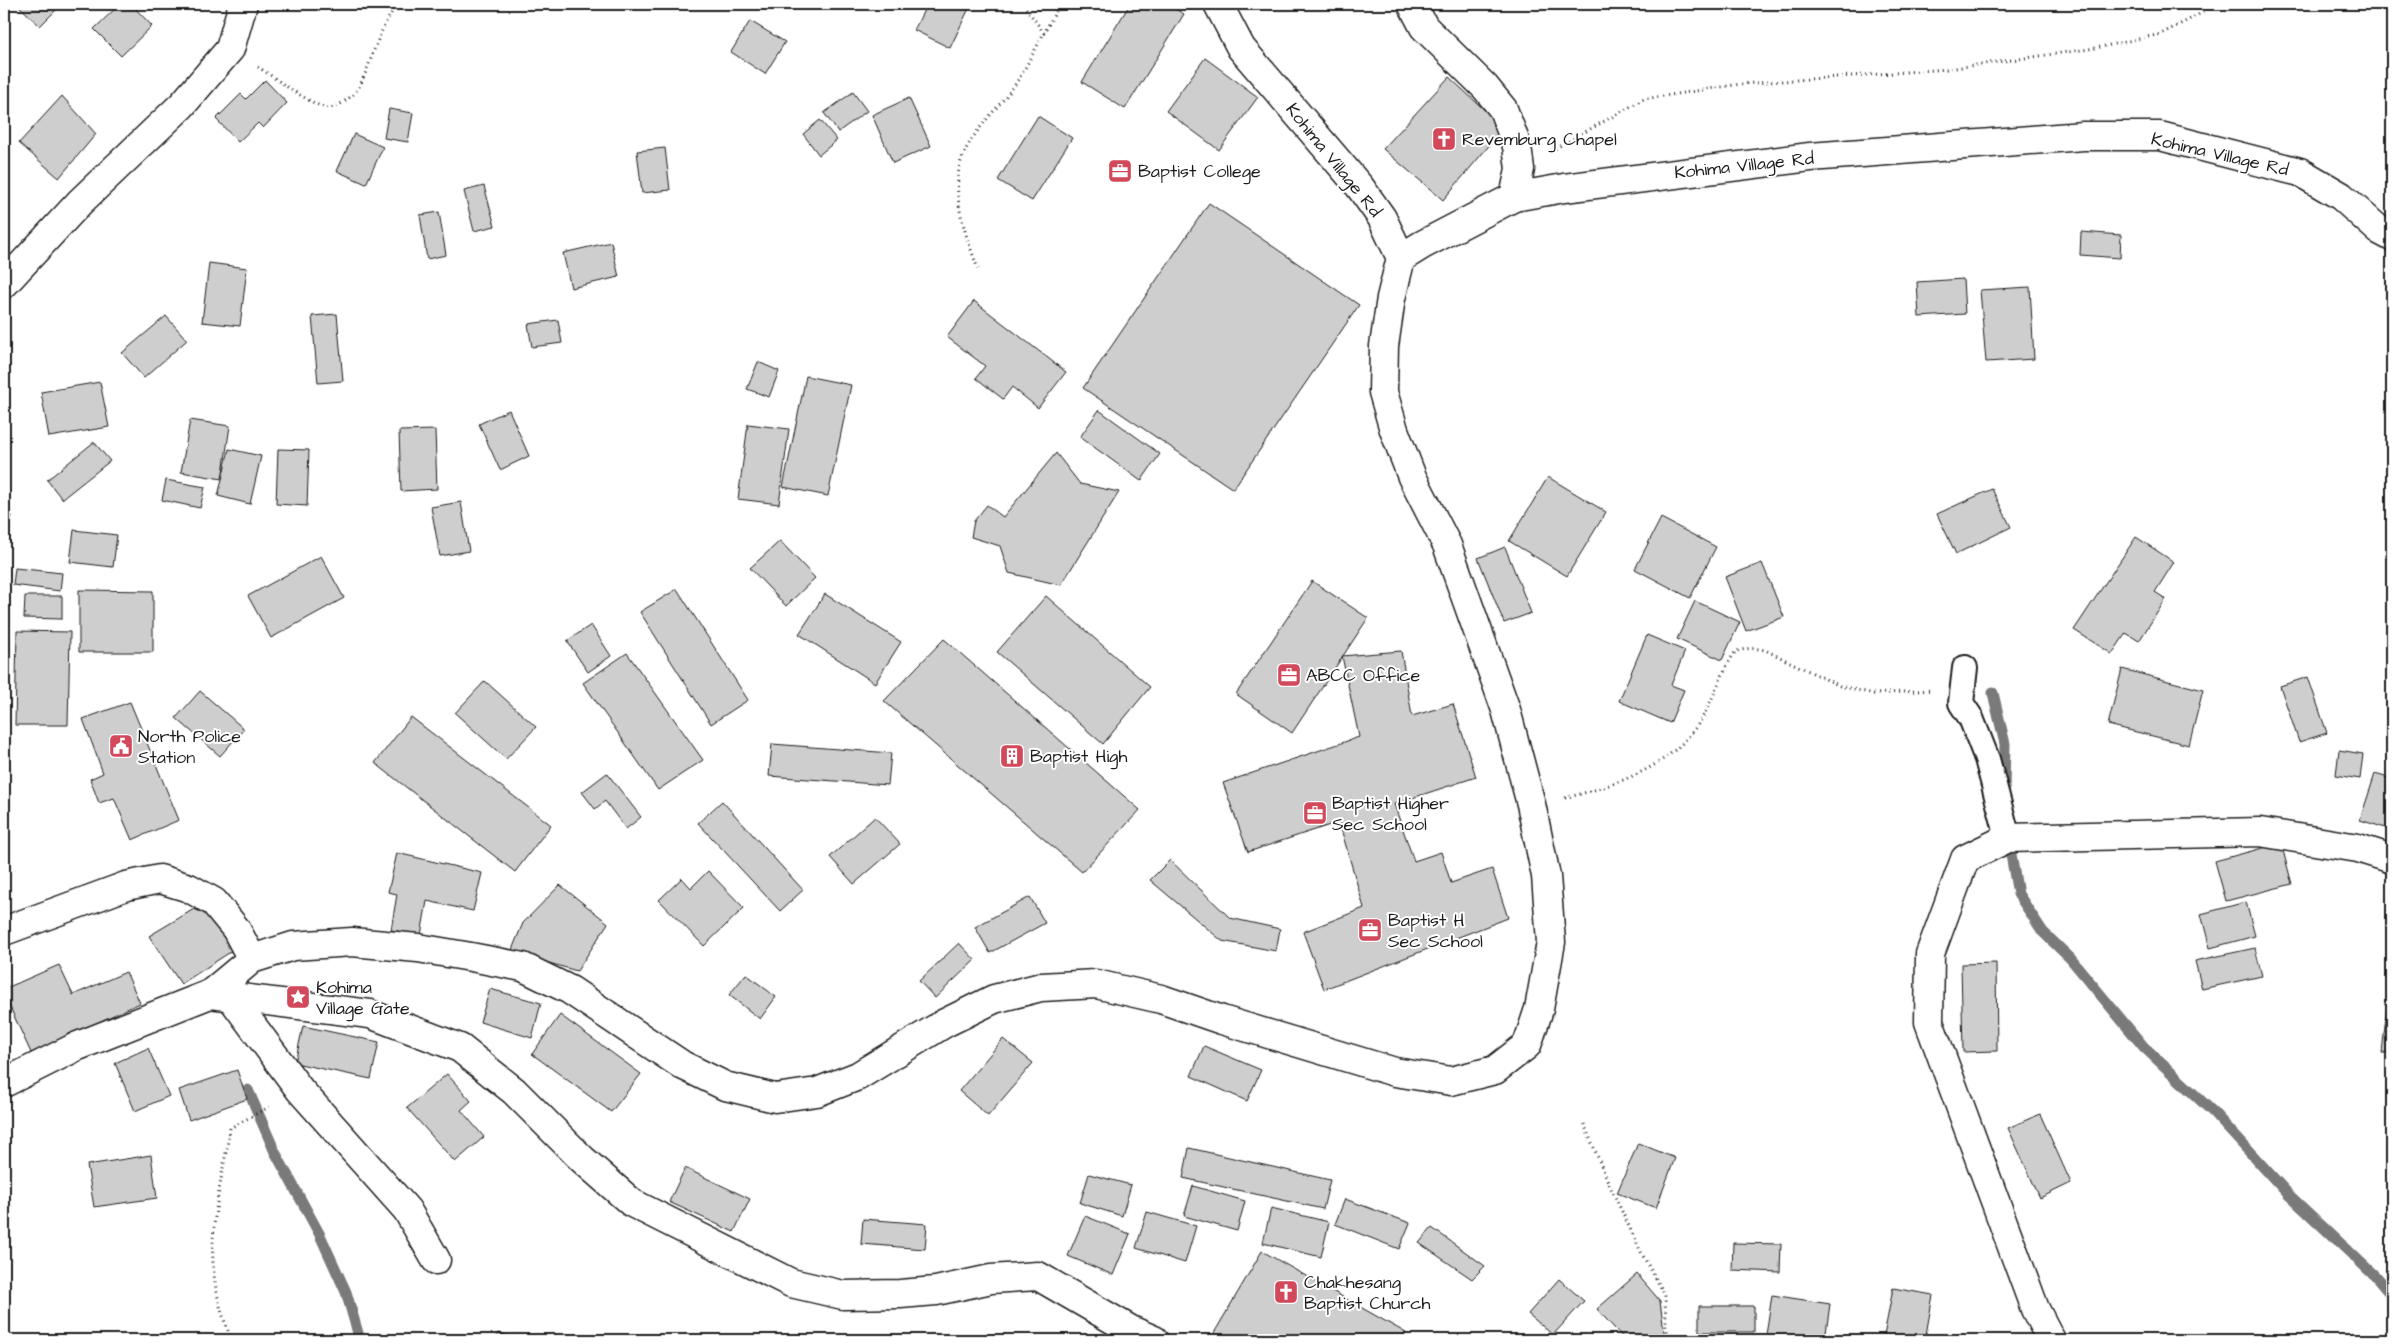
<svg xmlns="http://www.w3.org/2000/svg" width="2396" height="1344" viewBox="0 0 2396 1344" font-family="'Architects Daughter',sans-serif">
<rect width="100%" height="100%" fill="#fff"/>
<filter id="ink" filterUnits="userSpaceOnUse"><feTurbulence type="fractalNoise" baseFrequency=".02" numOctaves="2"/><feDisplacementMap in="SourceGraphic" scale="10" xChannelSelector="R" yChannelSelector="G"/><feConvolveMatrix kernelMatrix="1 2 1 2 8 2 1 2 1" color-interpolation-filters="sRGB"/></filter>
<g filter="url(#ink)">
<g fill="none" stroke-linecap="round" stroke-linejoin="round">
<path stroke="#7a7a7a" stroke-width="11" d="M1993 693 2005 744 2004 792
M2008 838 2018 894 2043 932 2070 958 2144 1047 2213 1112 2289 1195 2375 1276 2392 1296
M248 1090 275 1152 320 1235 346 1292 360 1340"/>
</g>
<path fill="#cecece" stroke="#1c1c1c" d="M17 4H56L59 7 40 26Z
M120 4H131L152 26 121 56 94 29Z
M927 4H971L950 48 914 30Z
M1130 4H1167L1184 14 1125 109 1082 82Z
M750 21 785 42 765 74 731 52Z
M1205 58 1258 97 1219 150 1166 111Z
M1449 77 1504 128 1443 200 1383 149Z
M265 80 287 103 263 128 258 123 238 142 216 119 241 94 246 99Z
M853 92 867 111 838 132 824 113Z
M62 96 96 134 59 178 19 143Z
M909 98 931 146 893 163 872 115Z
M389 109 413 113 408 142 384 138Z
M1038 116 1072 138 1032 201 998 180Z
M820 120 837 140 819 155 803 134Z
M354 134 383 147 366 184 337 171Z
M665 148 670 190 642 193 637 151Z
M484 186 495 226 474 231 464 191Z
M1209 203 1359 305 1233 489 1083 388Z
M439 212 446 255 427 259 420 215Z
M2081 232 2121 235 2120 258 2080 255Z
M611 242 619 277 571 288 563 253Z
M209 263 247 268 240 326 202 322Z
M1963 279 1965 314 1919 317 1917 282Z
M2030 287 2034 359 1986 362 1980 290Z
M974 301 1066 372 1038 408 1012 387 1003 399 976 378 985 366 947 337Z
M337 314 343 381 318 383 312 316Z
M166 316 187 340 144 378 122 353Z
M558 320 562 343 532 347 528 324Z
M758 362 779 371 769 397 747 389Z
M806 376 851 385 828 496 783 487Z
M100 382 109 427 49 437 41 392Z
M509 410 529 456 500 470 479 424Z
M1099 410 1160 454 1141 481 1080 437Z
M190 420 230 426 222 479 181 472Z
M748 424 789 429 779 504 738 499Z
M435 430 437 489 401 491 399 431Z
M94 442 110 461 62 499 47 480Z
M229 449 261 456 250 504 218 496Z
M278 449 309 450 307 506 276 504Z
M1056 453 1080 484 1119 492 1061 585 1009 573 1000 546 971 537 974 521 987 505 1003 517Z
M1548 477 1606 512 1567 576 1509 541Z
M166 480 205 487 200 508 162 500Z
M1992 489 2011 527 1956 554 1937 514Z
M461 502 469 551 440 556 431 507Z
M4 513 12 516 4 537Z
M1661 518 1716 547 1690 598 1635 569Z
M74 530 117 535 113 567 70 562Z
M2136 537 2174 562 2155 592 2166 599 2139 641 2126 633 2112 654 2074 630Z
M780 541 815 578 786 606 750 568Z
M1505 547 1531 613 1504 623 1478 558Z
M321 556 344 598 271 638 248 596Z
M1762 563 1784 617 1746 631 1725 577Z
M15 568 62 573 60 591 13 585Z
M1312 581 1368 618 1292 733 1236 694Z
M677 589 748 700 711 724 640 612Z
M79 590 153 591V652H79Z
M825 594 901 642 875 683 799 634Z
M25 596H62V619L24 618Z
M1046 596 1150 687 1103 744 997 652Z
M1695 601 1740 622 1722 660 1677 639Z
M591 625 611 656 588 672 567 641Z
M17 631 70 632 68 725H15Z
M1647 635 1685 651 1671 685 1684 690 1670 723 1619 701Z
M944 639 1140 810 1082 872 884 701Z
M1401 651 1412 716 1453 704 1476 777 1394 804 1414 861 1441 852 1451 883 1492 869 1508 918 1324 989 1303 932 1364 908 1339 822 1248 852 1223 783 1359 737 1342 656Z
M627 653 703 760 658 790 583 683Z
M2122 669 2203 690 2189 745 2108 725Z
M2308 677 2327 733 2299 742 2280 686Z
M485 681 536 727 506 759 455 713Z
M200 691 244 729 220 756 176 718Z
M130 702 179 820 132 840 114 798 99 803 90 779 103 773 83 719Z
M411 717 551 825 515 872 375 763Z
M772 744 891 753 888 785 769 776Z
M2339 750 2363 754 2360 779 2336 775Z
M607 773 641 817 626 829 605 801 595 809 582 792Z
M2375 774 2392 779V830L2360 820Z
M722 801 803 890 780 911 698 823Z
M875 817 900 844 854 884 830 857Z
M2281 843 2292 884 2226 901 2215 861Z
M397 853 482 873 473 911 427 901 421 935 391 930 397 894 388 892Z
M1170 860 1230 918 1280 929 1276 951 1222 941 1150 880Z
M708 871 744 908 704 946 659 900 682 878 691 888Z
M560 885 608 923 577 971 511 952 523 923Z
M1030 897 1045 923 990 953 975 927Z
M2246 902 2255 936 2210 948 2201 914Z
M194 909 219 920 238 947 181 984 149 936Z
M959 943 975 960 935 998 919 981Z
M2255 948 2262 976 2202 989 2195 961Z
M1996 963 1997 1051 1963 1052 1961 964Z
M59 965 73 995 126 972 140 1003 31 1053 4 994V989Z
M2391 969H2392V1054L2382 1053Z
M746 974 776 997 760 1019 729 995Z
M490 989 541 1003 532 1038 480 1022Z
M560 1015 641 1074 611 1112 532 1054Z
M303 1026 379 1042 371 1079 295 1063Z
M1003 1039 1033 1063 988 1116 959 1091Z
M1204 1046 1261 1070 1247 1101 1191 1076Z
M148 1048 169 1096 135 1111 115 1063Z
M237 1070 247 1099 189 1120 179 1090Z
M447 1074 471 1101 461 1110 484 1137 455 1162 407 1108Z
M2040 1114 2071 1183 2040 1198 2008 1128Z
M1638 1143 1675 1158 1656 1208 1617 1193Z
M1189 1148 1330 1180 1323 1209 1183 1178Z
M151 1155 157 1198 94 1207 87 1165Z
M685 1168 750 1199 734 1232 669 1202Z
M1089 1174 1131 1185 1122 1216 1080 1203Z
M1193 1186 1245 1201 1237 1231 1184 1216Z
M1345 1199 1410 1223 1399 1249 1335 1224Z
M1271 1208 1329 1222 1321 1257 1263 1243Z
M1147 1212 1196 1226 1185 1263 1136 1248Z
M1085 1216 1130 1234 1113 1275 1068 1256Z
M863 1219 927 1224 925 1249 861 1244Z
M1432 1228 1485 1266 1472 1279 1419 1243Z
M1733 1243 1781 1244 1780 1272 1732 1270Z
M1262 1251 1406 1333 1401 1340H1210Z
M1637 1274 1660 1301 1665 1340H1625L1597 1309Z
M1559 1279 1584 1301 1553 1335 1528 1314Z
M1893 1288 1933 1295 1925 1340H1908L1884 1336Z
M1772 1295 1830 1304 1825 1340H1801L1766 1335Z
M1699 1306H1754V1332H1699Z
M498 1333 523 1340H495Z"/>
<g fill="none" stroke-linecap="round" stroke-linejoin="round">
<defs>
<path id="lane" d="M1965 668 1961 703 1971 718 1987 759 2008 838"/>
<path id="street" d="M1412 4 1424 27 1485 87 1503 109 1517 146 1520 169 1514 197
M231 997 300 1090 407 1210 436 1260"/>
<path id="secondary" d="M1218 4 1241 48 1360 187 1382 218 1401 258
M1401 258 1422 245 1514 197 1564 188 1810 157 2083 136H2160L2300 172 2341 196 2379 230 2392 237
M4 931 126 886 160 879 189 888 214 902 236 929 252 959
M210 994 252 959 293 946 352 942 418 948 471 957 523 967 570 990 682 1065 725 1086 775 1098 817 1092 858 1076 945 1023 994 999 1041 987 1096 984 1161 999 1222 1020 1395 1072 1451 1081 1495 1070 1527 1045 1539 1009 1551 942 1546 876 1531 804 1506 710 1447 545 1412 477 1394 430 1383 392 1384 346 1391 298 1401 258"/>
<path id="highway" d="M4 284 80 202 182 105 230 49 243 4
M4 1083 78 1046 210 994 370 1014 460 1048 514 1091 582 1159 632 1203 791 1283 843 1295 900 1294 936 1291 991 1279 1038 1276 1131 1330 1154 1340
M2051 1340 2035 1309 1929 1022 1930 954 1965 859 2008 838 2260 832 2358 848 2392 859"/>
</defs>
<use href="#lane" stroke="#1c1c1c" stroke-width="28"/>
<use href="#street" stroke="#1c1c1c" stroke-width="31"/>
<use href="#secondary" stroke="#1c1c1c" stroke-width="31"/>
<use href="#highway" stroke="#1c1c1c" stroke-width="31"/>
<path stroke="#1c1c1c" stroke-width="3" stroke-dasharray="1 4" stroke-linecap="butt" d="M1023 4 1044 33 1060 4
M258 67C272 76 314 107 328 108 338 108 354 96 359 87 373 60 378 28 398 4
M1551 151 1644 99 1741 84 1948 69 2096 48 2161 34 2198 15 2212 4
M978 269C967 238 953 203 959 169 964 139 997 110 1014 86 1025 70 1034 51 1044 33
M1565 798C1622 783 1678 766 1707 709 1717 689 1723 669 1736 651L1752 648 1765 650 1840 686 1874 694 1931 690
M1584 1124 1609 1184 1642 1254 1665 1295 1666 1326 1669 1340
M232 1340C219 1311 211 1275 213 1242 214 1207 225 1163 230 1128L269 1107"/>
<use href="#lane" stroke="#fff" stroke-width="24"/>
<use href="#street" stroke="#fff" stroke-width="28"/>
<use href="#secondary" stroke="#fff" stroke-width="28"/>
<use href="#highway" stroke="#fff" stroke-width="28"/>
</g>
</g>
<defs>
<symbol id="church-square" viewBox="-11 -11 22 22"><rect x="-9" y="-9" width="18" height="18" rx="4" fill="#d1495b" stroke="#fff"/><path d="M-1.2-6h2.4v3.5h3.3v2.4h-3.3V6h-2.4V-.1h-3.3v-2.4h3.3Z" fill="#fff"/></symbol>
<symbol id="office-square" viewBox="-11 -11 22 22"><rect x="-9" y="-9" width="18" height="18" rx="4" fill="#d1495b" stroke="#fff"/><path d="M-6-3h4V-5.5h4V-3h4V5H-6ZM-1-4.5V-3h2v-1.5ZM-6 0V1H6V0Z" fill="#fff"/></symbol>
<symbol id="civic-square" viewBox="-11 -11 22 22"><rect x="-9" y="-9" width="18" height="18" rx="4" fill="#d1495b" stroke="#fff"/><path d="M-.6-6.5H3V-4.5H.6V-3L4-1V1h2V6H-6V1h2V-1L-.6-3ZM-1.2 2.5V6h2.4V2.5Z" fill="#fff"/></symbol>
<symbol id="building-square" viewBox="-11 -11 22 22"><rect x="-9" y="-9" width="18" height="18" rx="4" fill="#d1495b" stroke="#fff"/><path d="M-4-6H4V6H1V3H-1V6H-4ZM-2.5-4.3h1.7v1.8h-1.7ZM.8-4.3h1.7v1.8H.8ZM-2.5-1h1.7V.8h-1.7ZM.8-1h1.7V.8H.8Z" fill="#fff"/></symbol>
<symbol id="sight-square" viewBox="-11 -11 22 22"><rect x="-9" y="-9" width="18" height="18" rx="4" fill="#d1495b" stroke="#fff"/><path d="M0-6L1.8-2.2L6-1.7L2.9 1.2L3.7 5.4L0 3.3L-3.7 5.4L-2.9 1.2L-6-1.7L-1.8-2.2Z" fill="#fff"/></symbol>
</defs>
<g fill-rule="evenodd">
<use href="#church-square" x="1430" y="125" width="28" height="28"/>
<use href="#office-square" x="1106" y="157" width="28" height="28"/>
<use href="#office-square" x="1275" y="661" width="28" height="28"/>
<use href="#civic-square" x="107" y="732" width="28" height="28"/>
<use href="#building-square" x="998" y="742" width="28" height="28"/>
<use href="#office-square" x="1301" y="799" width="28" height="28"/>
<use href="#office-square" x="1356" y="916" width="28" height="28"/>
<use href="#sight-square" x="284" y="983" width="28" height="28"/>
<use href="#church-square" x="1272" y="1278" width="28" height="28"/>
</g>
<g text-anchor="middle" stroke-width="4" stroke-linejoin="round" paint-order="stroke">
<g font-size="18" fill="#1c1c1c" stroke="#fff" text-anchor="start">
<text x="1462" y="145">Revemburg Chapel</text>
<text x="1138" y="177">Baptist College</text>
<text x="1306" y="681">ABCC Office</text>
<text x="138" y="742">North Police<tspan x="138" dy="21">Station</tspan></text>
<text x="1030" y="762">Baptist High</text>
<text x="1332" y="809">Baptist Higher<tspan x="1332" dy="21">Sec School</tspan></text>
<text x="1388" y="926">Baptist H<tspan x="1388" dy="21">Sec School</tspan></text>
<text x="316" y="993">Kohima<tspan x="316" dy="21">Village Gate</tspan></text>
<text x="1304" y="1288">Chakhesang<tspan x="1304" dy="21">Baptist Church</tspan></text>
</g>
<g font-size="18" fill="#1c1c1c" stroke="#fff">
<text transform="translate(2220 154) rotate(13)" y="6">Kohima Village Rd</text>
<text transform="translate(1334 160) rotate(51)" y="6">Kohima Village Rd</text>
<text transform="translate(1744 165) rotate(-6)" y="6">Kohima Village Rd</text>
</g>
</g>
<rect width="2396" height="1344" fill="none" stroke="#fff" stroke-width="20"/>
<rect x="10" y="10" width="2376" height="1324" fill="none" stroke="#1c1c1c" stroke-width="2" filter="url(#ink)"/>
</svg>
